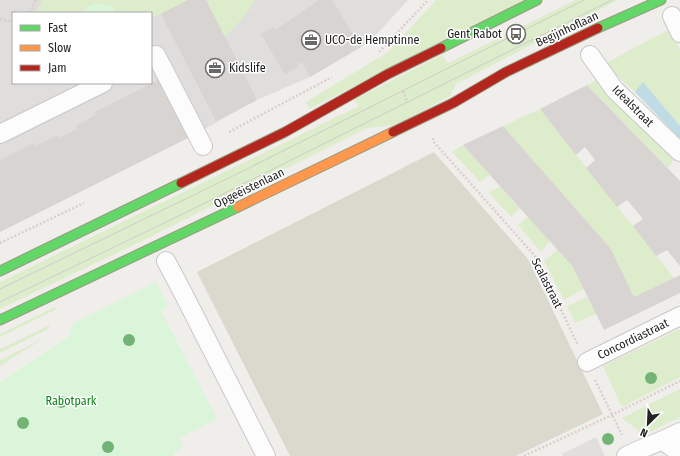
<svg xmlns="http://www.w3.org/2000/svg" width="680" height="456" viewBox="0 0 680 456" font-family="'Fira Sans Condensed',sans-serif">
<rect width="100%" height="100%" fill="#f0eeeb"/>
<path fill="#dfdedc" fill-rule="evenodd" d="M0 0H408L376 35 361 47 310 77 257 100 190 137 0 232ZM13 13H151V83H13Z"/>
<path fill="#d9d9cd" d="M434 152 528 259 603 414 516 456H290L197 272Z"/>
<path fill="#ddeccb" d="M42 0H188L161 14 151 17V13H117L112 6 85 8 77 13H36Z
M206 0H256L243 18 225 37Z
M436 0H525L309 109 306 102 388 52Z
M576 0H618L456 84 450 96 396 125 367 128 144 240 0 309V282L359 106 354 100 442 55 448 63Z
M670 29 680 50V126L643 82 635 92 604 64Z
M599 79 676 157 668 168 587 85Z
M540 109 674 278 634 297 611 249 503 126Z
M463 145 490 175 480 182 452 152Z
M500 186 520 209 511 217 489 193Z
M528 217 550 241 541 252 518 225Z
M557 250 573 267 584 289 564 300 544 261Z
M588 297 596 314 575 323 567 306Z
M55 307V310L0 337V334Z
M50 325 48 329 0 353V349Z
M680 329V377L622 407 603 366Z
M44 338 0 366V360Z
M680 389V417L644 435 622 418Z"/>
<path fill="#daf5da" d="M96 3 112 6 117 13H77Z
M156 282 168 306 161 311 217 419 179 438 183 447 173 453 174 456H0V382L68 337 74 323Z"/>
<path fill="#e0dfde" d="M256 0H295L261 24 250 8Z
M596 437 605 456H563L562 454Z"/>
<path fill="#bfdbe3" d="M643 82 680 126V139L635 92Z"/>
<path fill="#d7d4d2" d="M188 0H206L257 100 216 121 161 14Z
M319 0H332L361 47 310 77 302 62 297 65 298 67 285 75 261 34 274 27 276 30Z
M162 78 190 137 0 232V160L34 143 36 146 57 135 58 139 77 129 76 126 96 115 95 112Z
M587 85 680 181V266L667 250 656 256 633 226 643 219 627 200 617 207 586 168 595 160 585 147 576 155 540 109Z
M503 126 611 249 634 297 680 275V293L604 330 573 267 463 145Z"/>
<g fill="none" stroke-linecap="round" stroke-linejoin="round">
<defs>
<path id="street" d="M672 16 680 33
M590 55 615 90 680 152
M151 58 156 55 203 146
M0 134 103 83
M166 261 182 291 266 456
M587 362 680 316
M663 441 680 453
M626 456C644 447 663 441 680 432"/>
<path id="fast" d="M598 28 661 0
M441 48 537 0
M0 271 181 183
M0 320 238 207"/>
<path id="slow" d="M238 207 393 132"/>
<path id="jam" d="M393 132 453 103 506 72 598 28
M181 183 285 132 388 74 441 48"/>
</defs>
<use href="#street" stroke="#c9c8c7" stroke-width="20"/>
<use href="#fast" stroke="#999a82" stroke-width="11"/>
<use href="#slow" stroke="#999a82" stroke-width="11"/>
<use href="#jam" stroke="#999a82" stroke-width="11"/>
<path stroke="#dccecd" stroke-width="2.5" stroke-dasharray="2 2" stroke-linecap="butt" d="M30 13 36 0
M0 19 13 22
M379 52 428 0
M403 91 407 101
M229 132 332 77
M433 138V141L535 256 578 345
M0 243 84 203
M595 380 622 435
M524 456 612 415 680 381"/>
<use href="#street" stroke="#fdfcfc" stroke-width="18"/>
<use href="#fast" stroke="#63d668" stroke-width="9"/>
<use href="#slow" stroke="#ff974d" stroke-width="9"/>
<use href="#jam" stroke="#b3261e" stroke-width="9"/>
<path stroke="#ccc" stroke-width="1" d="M0 289 237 174 584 0
M0 302 189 211 612 0"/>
</g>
<g fill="#73b476">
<circle cx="129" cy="340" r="6"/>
<circle cx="651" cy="378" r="6"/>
<circle cx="61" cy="402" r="6"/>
<circle cx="23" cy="423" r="6"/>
<circle cx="608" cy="439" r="6"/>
<circle cx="108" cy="447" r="6"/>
</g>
<defs>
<symbol id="bus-ring" viewBox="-11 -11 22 22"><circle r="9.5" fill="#fff" stroke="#6a6968" stroke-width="1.5"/><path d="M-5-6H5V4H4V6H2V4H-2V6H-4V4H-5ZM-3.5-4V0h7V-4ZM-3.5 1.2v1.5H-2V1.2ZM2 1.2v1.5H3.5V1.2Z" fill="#6a6968"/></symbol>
<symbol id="office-ring" viewBox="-11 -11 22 22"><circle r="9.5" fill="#fff" stroke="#6a6968" stroke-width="1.5"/><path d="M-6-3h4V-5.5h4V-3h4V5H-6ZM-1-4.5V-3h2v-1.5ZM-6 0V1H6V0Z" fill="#6a6968"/></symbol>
</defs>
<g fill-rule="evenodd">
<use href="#bus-ring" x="505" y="23" width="22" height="22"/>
<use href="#office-ring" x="300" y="29" width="22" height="22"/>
<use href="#office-ring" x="204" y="57" width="22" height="22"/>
</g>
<g text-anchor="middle" stroke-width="3" stroke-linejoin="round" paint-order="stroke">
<g font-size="12" fill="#222" stroke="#fff">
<text transform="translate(567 29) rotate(-25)" y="4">Begijnhoflaan</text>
<text transform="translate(633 106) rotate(45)" y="4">Idealstraat</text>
<text transform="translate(249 188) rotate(-26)" y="4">Opgeëistenlaan</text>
<text transform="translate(547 283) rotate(63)" y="4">Scalastraat</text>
<text transform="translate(633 339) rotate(-26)" y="4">Concordiastraat</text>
</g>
<g font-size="12" fill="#222" stroke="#fff" text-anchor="start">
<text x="502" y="38" text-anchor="end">Gent Rabot</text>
<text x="325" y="44">UCO-de Hemptinne</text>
<text x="229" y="72">Kidslife</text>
</g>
<g font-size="12" fill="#0c8416" stroke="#fff">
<text x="71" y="405">Rabotpark</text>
</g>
</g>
<rect x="12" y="12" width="140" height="72" fill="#ffffff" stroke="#a7a7a7"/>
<rect x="20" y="25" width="20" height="6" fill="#63d668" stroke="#a7a7a7"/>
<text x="48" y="32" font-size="12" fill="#222222">Fast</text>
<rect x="20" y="45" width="20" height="6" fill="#ff974d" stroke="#a7a7a7"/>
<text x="48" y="52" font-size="12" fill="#222222">Slow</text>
<rect x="20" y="65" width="20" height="6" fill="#b3261e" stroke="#a7a7a7"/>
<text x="48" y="72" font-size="12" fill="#222222">Jam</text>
<g transform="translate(648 424) rotate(204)" stroke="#ffffff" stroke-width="3" paint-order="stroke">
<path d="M0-3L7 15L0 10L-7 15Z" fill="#222222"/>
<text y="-6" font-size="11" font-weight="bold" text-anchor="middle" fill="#222222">N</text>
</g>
</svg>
